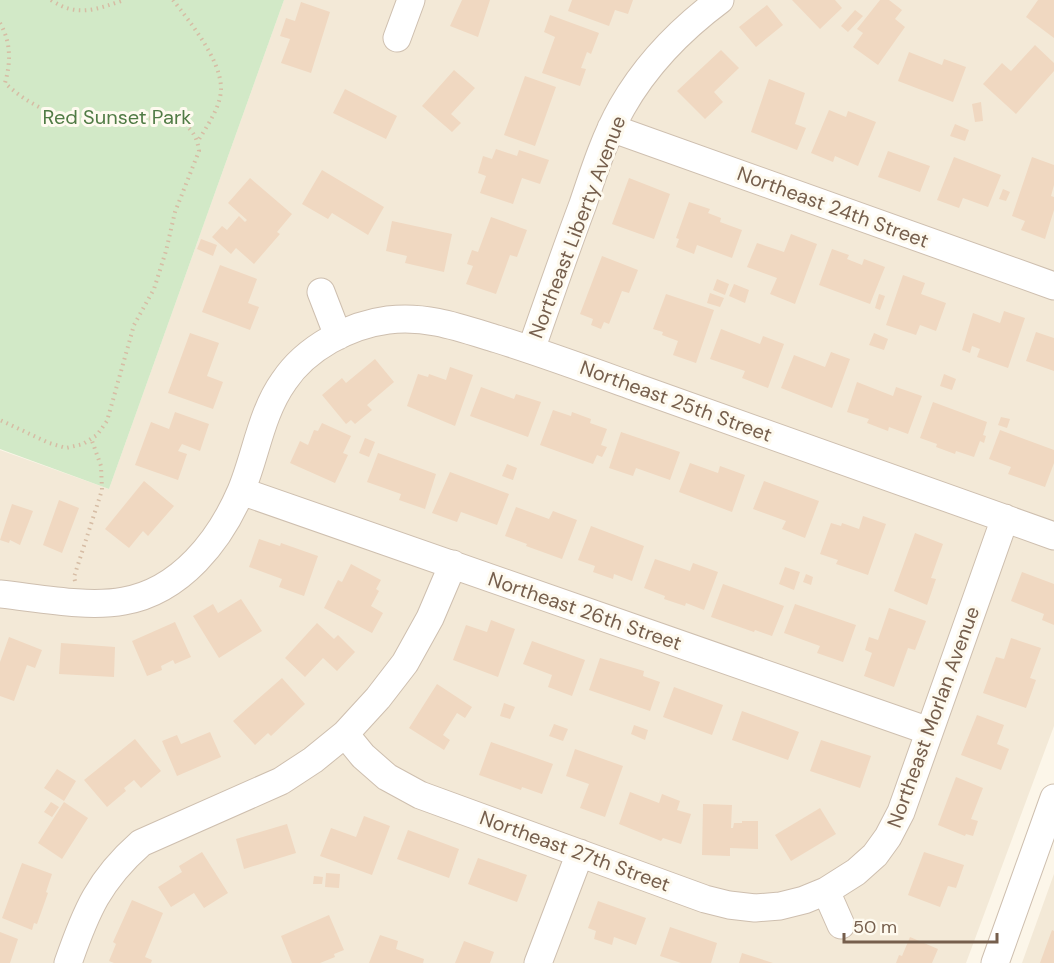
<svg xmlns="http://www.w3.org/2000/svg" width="1054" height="963" viewBox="0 0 1054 963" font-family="'DM Sans',sans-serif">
<rect width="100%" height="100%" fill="#fcf6e9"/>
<path fill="#f3e9d7" d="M284 0H1054V726L966 963H0V450L109 489Z
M1054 874V963H1022Z"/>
<path fill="#d2e9c7" d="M0 0H284L109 489 0 449Z"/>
<path fill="#f0d8c1" d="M462 0H490L478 37 450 26Z
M572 0H633L628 14 615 10 609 26 568 11Z
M792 0H835L842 8 820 29Z
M880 0H889L902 10 895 19 905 27 878 65 853 47 863 33 857 29Z
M1038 0H1054V38L1026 17Z
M301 2 330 12 311 73 281 63 290 39 280 36 286 18 295 21Z
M767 5 783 25 756 47 739 27Z
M855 10 863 16 848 32 841 26Z
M550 15 599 33 591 54 587 52 581 68 586 69 580 86 542 73 555 37 544 32Z
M1035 45 1054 63V71L1016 114 983 84 1002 63 1011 71Z
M721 50 739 68 714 92 723 102 705 119 677 91Z
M909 52 942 65 944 59 966 67 953 102 898 81Z
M454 70 475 88 451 114 461 123 452 132 422 106Z
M525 76 556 87 535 146 504 135Z
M769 79 805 93 795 124 806 128 797 150 751 132Z
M345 89 397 116 386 139 333 113Z
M981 102 983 121 975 122 972 104Z
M829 110 846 117 848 111 876 122 858 166 835 156 833 162 811 153Z
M955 124 969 130 965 141 950 136Z
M496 149 517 156 519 150 549 160 540 184 522 178 513 204 480 193 486 176 478 173 483 156 492 159Z
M888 151 930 166 920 192 878 177Z
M954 157 1001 175 988 207 963 198 959 208 937 200Z
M1032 157 1054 165V185L1051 196 1054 197V210L1045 239 1021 230 1025 221 1012 216Z
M322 170 384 207 368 235 332 213 328 219 302 204Z
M250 178 292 214 277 232 280 234 254 264 236 248 231 254 212 237 222 226 227 230 239 216 245 222 247 220 228 203Z
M629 178 670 194 654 239 612 224Z
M1003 189 1010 192 1006 201 999 199Z
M689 202 710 209 708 213 721 218 720 222 742 230 732 258 697 245 694 254 676 247 679 239 676 238Z
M491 217 527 230 517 257 510 255 496 294 466 284 473 266 467 264 472 250 478 252Z
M392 221 452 234 444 272 405 263 407 256 386 251Z
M791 234 817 244 795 304 770 294 777 278 747 267 757 243 784 252Z
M201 239 217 245 213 256 197 249Z
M832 249 849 255 847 259 862 265 864 259 885 267 870 304 819 285Z
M602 256 638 270 629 293 622 291 609 324 604 322 601 329 591 325 593 319 580 314Z
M220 265 257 279 248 303 259 307 250 330 202 312Z
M903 275 925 283 921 294 946 303 936 331 920 325 916 335 886 325Z
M717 279 729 284 725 295 713 290Z
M734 284 749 290 745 303 729 296Z
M710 293 724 298 720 307 707 303Z
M666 294 714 310 696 363 673 355 678 341 662 335 663 332 653 329Z
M879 294 885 296 880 310 875 308Z
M1004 311 1025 318 1008 368 977 357 980 349 972 346 970 353 962 350 973 313 1000 323Z
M721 329 760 344 763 336 784 344 768 388 742 378 745 371 710 359Z
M1036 332 1054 338V371L1026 361Z
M190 333 219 343 207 376 223 382 213 409 168 393Z
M874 333 888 339 884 350 869 345Z
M831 352 850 359 832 408 781 388 794 355 825 367Z
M375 359 394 382 367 405 372 410 355 424 351 420 346 424 322 395 342 378 346 383Z
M450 367 473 375 455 426 407 406 418 374 428 377 429 374 446 380Z
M944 374 956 379 952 390 940 386Z
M857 382 893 396 896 387 922 396 908 434 889 427 888 431 867 423 869 419 847 412Z
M481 387 514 399 516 394 541 402 528 437 470 416Z
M933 402 987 422 983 435 986 436 984 443 980 441 974 457 956 451 955 454 936 447 937 444 920 438Z
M553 410 571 416 572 412 591 419 590 423 607 429 601 445 607 447 602 457 597 455 593 464 540 445Z
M175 412 209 424 200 451 182 444 178 451 187 454 178 480 135 465 151 422 169 429Z
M1001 417 1010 419 1007 428 998 425Z
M322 423 351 436 343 453 348 455 335 483 290 463 300 441 308 445 314 430 318 431Z
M1000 430 1054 450V463L1045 487 1008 474 1011 467 989 459Z
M621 432 680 452 670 480 636 468 633 476 609 468Z
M365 438 375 442 369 457 359 453Z
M378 453 436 474 425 509 399 500 401 494 367 482Z
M690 463 718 473 720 466 745 475 732 512 679 492Z
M507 464 517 468 513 480 502 476Z
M450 472 509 494 497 525 461 512 457 522 432 513Z
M144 481 174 506 148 536 143 531 129 548 105 529Z
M764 481 819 501 805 538 782 529 786 521 753 509Z
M59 500 79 508 62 553 43 545Z
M12 504 33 511 20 545 10 540 9 543 0 540Z
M516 507 549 519 553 511 577 520 562 559 526 546 527 544 505 536Z
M863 516 886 524 868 575 836 564 838 560 820 554 831 523 841 526 842 523 859 529Z
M591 526 644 546 632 581 614 574 613 579 593 572 595 566 578 560Z
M915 533 943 544 931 578 936 579 927 605 894 591Z
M259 539 280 546 281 543 318 556 304 596 279 587 282 579 249 567Z
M655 559 690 571 693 563 718 572 704 610 686 603 685 606 664 599 665 596 644 588Z
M351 564 381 580 376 589 379 591 371 606 383 613 372 633 324 608 338 580 342 582Z
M785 567 800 572 794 590 779 584Z
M1022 572 1054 584V625L1042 620 1044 614 1011 601Z
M806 574 813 577 811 585 803 582Z
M723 584 784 606 772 636 755 630 754 632 711 617Z
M241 599 262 631 219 658 193 616 213 604 218 613Z
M795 604 856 625 843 662 817 653 820 646 784 633Z
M889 608 926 621 915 650 908 648 894 687 864 676 872 653 865 650 869 637 878 640Z
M491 620 515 629 498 677 453 660 466 625 487 632Z
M175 622 191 657 175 664 173 660 161 666 162 670 147 676 132 641Z
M317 623 334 639 338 635 355 652 337 671 323 658 305 677 285 658Z
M9 637 42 650 35 668 27 665 14 701 0 696V662Z
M1011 638 1041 648 1030 678 1036 680 1026 708 983 693 996 657 1004 659Z
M532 641 585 660 572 696 548 687 552 675 523 664Z
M61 643 115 647 114 677 59 674Z
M600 658 644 671 643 676 660 682 650 711 589 690Z
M282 678 305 704 271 736 268 733 255 745 233 721Z
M437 684 472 707 465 718 457 713 443 735 450 740 444 750 409 728Z
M674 687 723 705 712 735 663 717Z
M504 703 515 707 510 719 500 716Z
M742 711 799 732 788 760 732 740Z
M977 715 1004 725 997 744 1009 749 1001 770 961 755Z
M554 724 568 729 563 741 549 736Z
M634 725 648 730 645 740 631 734Z
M210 732 221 757 177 776 162 741 177 735 181 744Z
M135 739 161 771 141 788 134 780 124 788 126 791 107 807 84 780Z
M821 740 871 756 860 788 810 771Z
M491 742 553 764 542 794 522 787 521 790 479 775Z
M575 749 623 766 605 817 580 808 589 784 566 776Z
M57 769 76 781 64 801 44 788Z
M956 777 983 788 971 819 978 821 973 836 966 834 965 836 938 825Z
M630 792 659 803 662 794 680 801 677 810 691 814 681 844 663 838 661 841 619 824Z
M51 802 59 807 52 817 44 812Z
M64 802 88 818 62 859 38 843Z
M703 804 732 805 731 828H733L734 823H742V821H758V849L730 848V856L702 855Z
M820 808 836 834 791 861 775 835Z
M364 816 390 826 372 875 320 856 331 828 356 837Z
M287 824 296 853 244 869 236 839Z
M408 830 459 849 449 878 397 859Z
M202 852 228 893 204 908 194 893 171 907 158 887 182 872 179 866Z
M924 852 964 865 956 888 948 886 940 907 908 895Z
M478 858 527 875 517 902 468 884Z
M22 863 52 874 46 892 48 893 37 924 34 923 32 930 2 918Z
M326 873 340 874 339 888 325 887Z
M314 876 323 877 322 884H313Z
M132 900 163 913 145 957 152 960 151 963H114L109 961 116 944 113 942Z
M598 901 646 918 636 945 614 937 612 945 594 939 596 931 588 928Z
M329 915 344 950 334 954 335 957 320 963H292L281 936Z
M670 927 717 943 711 963H681L660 956Z
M1052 930 1054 931V963H1040Z
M0 932 18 939 10 963H0Z
M380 935 398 941 396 949 424 959 423 963H369Z
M910 937 938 949 932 963H896L899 955 902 956Z
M464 941 494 952 490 963H455Z
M742 953 773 963H739Z"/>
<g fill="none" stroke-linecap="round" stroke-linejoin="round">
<defs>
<path id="minor" d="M397 38 411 0
M611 128 1054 286
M321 292 338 336
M531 350C548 301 565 252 583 204 594 171 605 137 622 107 646 65 681 29 720 0
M241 491 929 731
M0 594C38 598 87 608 124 601 181 591 220 540 241 491 256 455 261 413 284 381 306 348 349 325 388 320 427 315 461 328 497 339 545 354 591 371 638 388 777 437 916 486 1054 536
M345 734 363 756 387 777 420 795 705 899 729 905 755 908 780 906 804 900 826 891 856 872 875 855 888 837 901 812 1005 518
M826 891 841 925
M68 963C86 911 99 880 141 843L281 781 313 760 345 734 378 698 405 663 430 618 453 564
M538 963 580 853
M995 963 1054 798"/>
</defs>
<use href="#minor" stroke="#cebfaf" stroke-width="29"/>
<path stroke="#d6bca4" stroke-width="4" stroke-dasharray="1.5 4.5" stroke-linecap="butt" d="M51 0C77 18 97 9 124 0
M173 0C190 22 222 61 221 90 220 108 207 126 198 141
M0 23C11 42 11 62 5 83 22 99 42 111 65 116 84 121 105 120 125 119 154 119 194 110 199 151L175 212 166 251 154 289 134 325 107 421 97 435 83 444 66 448 49 443 0 420
M75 581 74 577 102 490 101 466 91 438"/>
<use href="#minor" stroke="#fff" stroke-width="27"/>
</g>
<g text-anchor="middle" stroke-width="6" stroke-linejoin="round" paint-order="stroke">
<g font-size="20" fill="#507b45" stroke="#fefaef">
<text x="117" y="124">Red Sunset Park</text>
</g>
<g font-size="20" fill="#765f4d" stroke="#fefaef">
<text transform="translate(833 207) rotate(20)" y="7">Northeast 24th Street</text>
<text transform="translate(577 227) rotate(-69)" y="7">Northeast Liberty Avenue</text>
<text transform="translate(676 401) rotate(20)" y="7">Northeast 25th Street</text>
<text transform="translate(585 611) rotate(19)" y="7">Northeast 26th Street</text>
<text transform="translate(933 717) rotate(-70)" y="7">Northeast Morlan Avenue</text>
<text transform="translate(575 851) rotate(20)" y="7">Northeast 27th Street</text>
</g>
</g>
<path d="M844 933v9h153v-9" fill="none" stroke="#765f4d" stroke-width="3"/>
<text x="853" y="933" font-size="18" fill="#765f4d" stroke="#fefaef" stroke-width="4.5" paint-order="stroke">50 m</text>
</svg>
